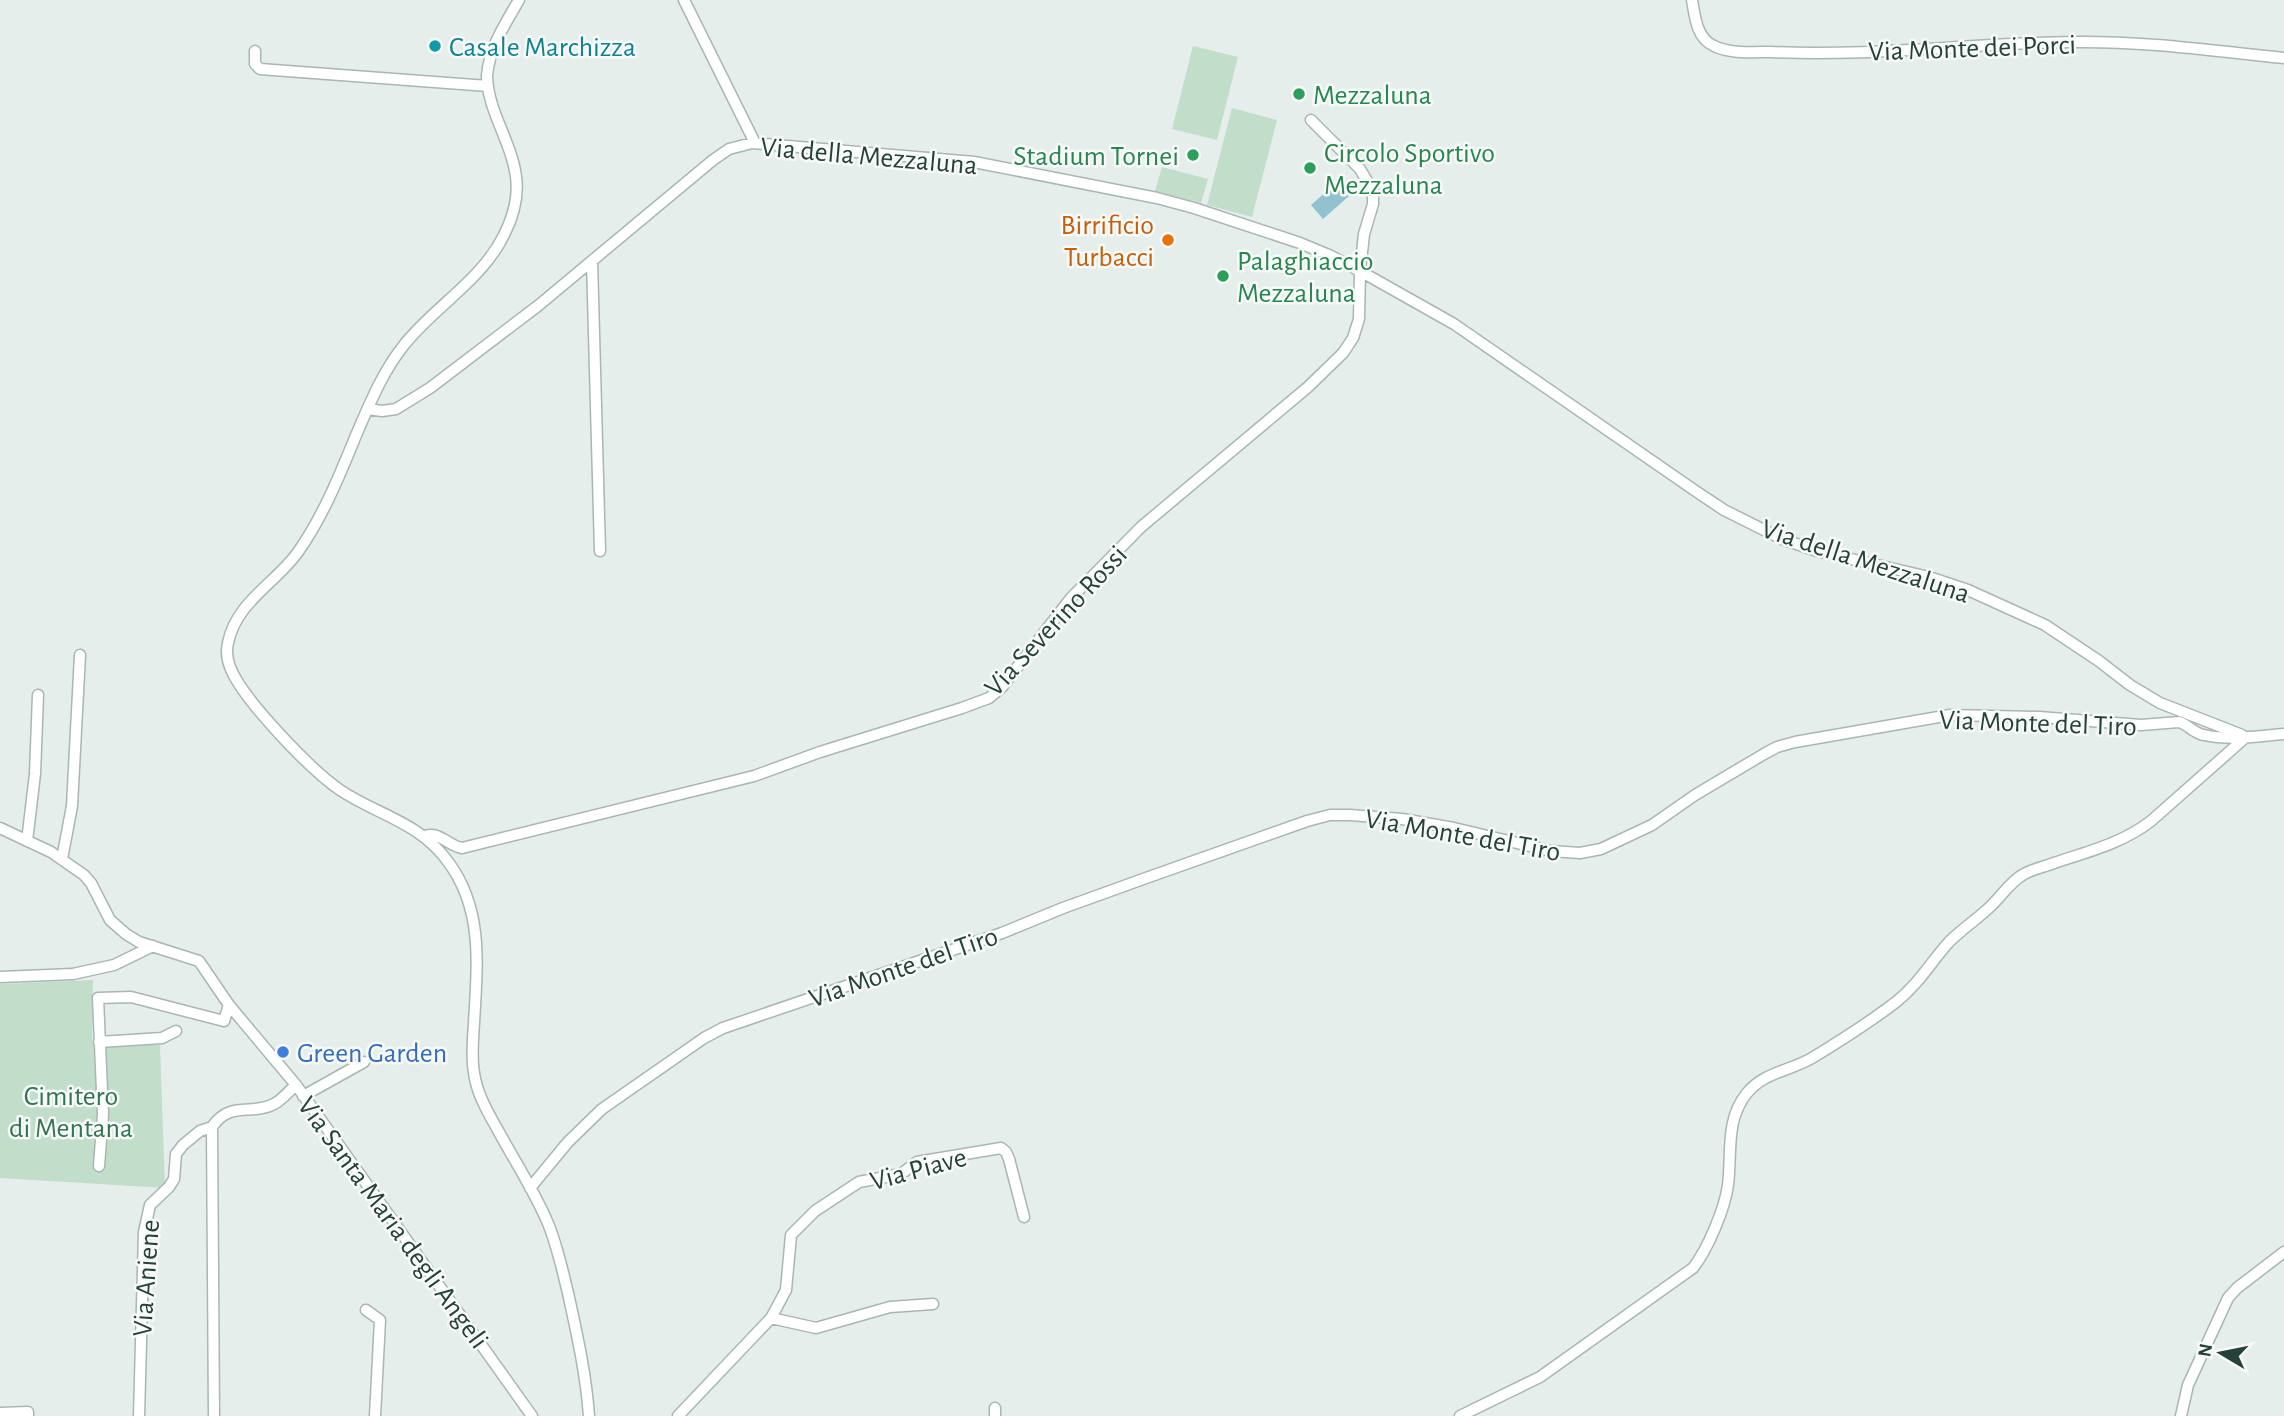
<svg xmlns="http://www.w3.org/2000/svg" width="2284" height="1416" viewBox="0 0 2284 1416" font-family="'Alegreya Sans',sans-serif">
<rect width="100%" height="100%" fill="#e6eeeb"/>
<path fill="#c1deca" d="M1193 46 1238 57 1217 140 1172 129Z
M1232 108 1277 120 1252 217 1207 205Z
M1162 167 1208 179 1201 203 1155 191Z
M93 980 92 1043 160 1045 165 1188 0 1178V984Z"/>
<path fill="#92c2cf" d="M1337 182 1349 196 1323 219 1311 205Z"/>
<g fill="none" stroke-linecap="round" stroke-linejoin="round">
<defs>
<path id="minor" d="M519 0C505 24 489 48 487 76 487 90 491 103 496 116 514 161 528 188 504 235 482 280 434 307 404 345 383 371 370 403 357 433 340 474 324 515 298 552 276 583 236 602 228 643 226 651 227 659 230 667 242 699 311 770 340 790 379 816 420 822 449 863 484 911 477 967 474 1023 473 1040 471 1056 474 1073 477 1095 489 1114 500 1134 516 1163 534 1191 547 1221 557 1244 562 1269 568 1293 577 1334 586 1374 589 1416
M684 0 755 143
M1692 0C1695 16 1696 38 1714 46 1730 54 1753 52 1771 52 1872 57 1973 43 2073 42 2144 41 2214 51 2284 58
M255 51V64L260 69 488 86
M592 261 600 551
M1360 271 1454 324 1697 492 1724 510 1782 539 1817 551 1929 577 1968 590 2045 625 2099 661 2130 685 2160 703 2242 735
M368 409 382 411 396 409 430 388 539 305 713 160 729 149 752 143 974 162 1157 198 1194 208 1300 243 1329 255 1360 271 1364 234 1373 204V191L1360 169 1311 120
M0 828 51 852 84 875 91 883 110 920 126 934 139 942 199 961 229 1005 296 1085 532 1416
M425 836C440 831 448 846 462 848L754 776 820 752 962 708 989 698 1002 687 1071 598 1141 527 1308 387 1343 353 1353 338 1359 319 1360 271
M27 841 35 774 38 695
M62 859 72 806 80 655
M0 977 73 974 114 965 153 946
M99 1042 162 1038 176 1031
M303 1096 364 1062
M99 1166 103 1114 98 998 131 997 224 1021 229 1005
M530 1188 568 1142 602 1109 704 1038 723 1028 1002 933 1063 908 1146 878 1307 821 1330 815H1350L1402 819 1454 828 1551 851 1580 853 1601 849 1652 825 1695 795 1764 754 1777 747 1795 742 1950 715 2039 717 2141 725 2179 722C2189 725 2193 733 2204 735 2230 741 2258 736 2284 734
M366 1310 380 1320 375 1416
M771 1318 816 1328 890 1307 933 1304
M0 1413 28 1412V1416
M139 1416 144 1232 150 1205 169 1187 174 1179 176 1154 183 1145 200 1131 212 1127
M214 1416 212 1127C230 1100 252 1116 274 1104 282 1100 289 1091 296 1085
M678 1416 771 1318 786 1290 791 1235 815 1211 859 1182 901 1174 917 1162 1001 1148 1006 1152 1009 1159 1024 1217
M995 1416V1408
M1460 1416 1540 1377 1693 1268C1708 1249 1725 1208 1728 1185 1732 1153 1725 1120 1747 1093 1764 1072 1790 1071 1812 1058 1840 1041 1870 1022 1896 1002 1918 985 1931 962 1949 942 1963 928 1979 918 1993 904 2003 894 2011 881 2024 874 2033 869 2044 867 2054 863 2087 852 2123 843 2151 821L2246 737
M2181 1416 2188 1385 2228 1298 2237 1288 2284 1252"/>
</defs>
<use href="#minor" stroke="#a9b6b2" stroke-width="13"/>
<use href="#minor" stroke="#fff" stroke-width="10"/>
</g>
<circle fill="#0f9aa8" stroke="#f7faf9" stroke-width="2.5" cx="435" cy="46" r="7"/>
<g fill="#2e9e5b" stroke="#f7faf9" stroke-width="2.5">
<circle cx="1299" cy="94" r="7"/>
<circle cx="1193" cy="155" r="7"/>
<circle cx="1310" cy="168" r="7"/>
<circle cx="1223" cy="276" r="7"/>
</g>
<circle fill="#e8710a" stroke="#f7faf9" stroke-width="2.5" cx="1168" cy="240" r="7"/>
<circle fill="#3f7fe0" stroke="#f7faf9" stroke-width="2.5" cx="283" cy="1052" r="7"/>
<g text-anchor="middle" stroke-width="5" stroke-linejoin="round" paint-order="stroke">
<g font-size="28" fill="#0d838f" stroke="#f7faf9" text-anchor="start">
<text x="449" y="56">Casale Marchizza</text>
</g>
<g font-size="28" fill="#26403a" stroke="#f7faf9">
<text transform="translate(1972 47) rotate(-2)" y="10">Via Monte dei Porci</text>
<text transform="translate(869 155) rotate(5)" y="10">Via della Mezzaluna</text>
<text transform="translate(1866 560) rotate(18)" y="10">Via della Mezzaluna</text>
<text transform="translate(1055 620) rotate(-47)" y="10">Via Severino Rossi</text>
<text transform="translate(2038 722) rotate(2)" y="10">Via Monte del Tiro</text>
<text transform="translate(1463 834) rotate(10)" y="10">Via Monte del Tiro</text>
<text transform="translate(903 966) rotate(-19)" y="10">Via Monte del Tiro</text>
<text transform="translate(918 1168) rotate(-15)" y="10">Via Piave</text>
<text transform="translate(394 1222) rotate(54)" y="10">Via Santa Maria degli Angeli</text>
<text transform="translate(145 1278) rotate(-86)" y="10">Via Aniene</text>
</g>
<g font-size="28" fill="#27864d" stroke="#f7faf9" text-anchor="start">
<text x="1313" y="104">Mezzaluna</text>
<text x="1324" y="162">Circolo Sportivo<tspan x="1324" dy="32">Mezzaluna</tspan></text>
<text x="1179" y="165" text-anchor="end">Stadium Tornei</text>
<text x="1237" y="270">Palaghiaccio<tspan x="1237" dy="32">Mezzaluna</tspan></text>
</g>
<g font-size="28" fill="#c56008" stroke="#f7faf9" text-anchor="end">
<text x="1154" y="234">Birrificio<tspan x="1154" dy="32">Turbacci</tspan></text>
</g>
<g font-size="28" fill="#366cbe" stroke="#f7faf9" text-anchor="start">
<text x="297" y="1062">Green Garden</text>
</g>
<g font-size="28" fill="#32744f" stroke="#f7faf9">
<text x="71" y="1105">Cimitero<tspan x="71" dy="32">di Mentana</tspan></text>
</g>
</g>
<g transform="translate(2221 1353) rotate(280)" stroke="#f7faf9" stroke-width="5" paint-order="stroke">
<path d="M0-5L12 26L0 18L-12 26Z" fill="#26403a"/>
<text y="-10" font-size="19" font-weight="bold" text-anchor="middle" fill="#26403a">N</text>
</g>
</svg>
